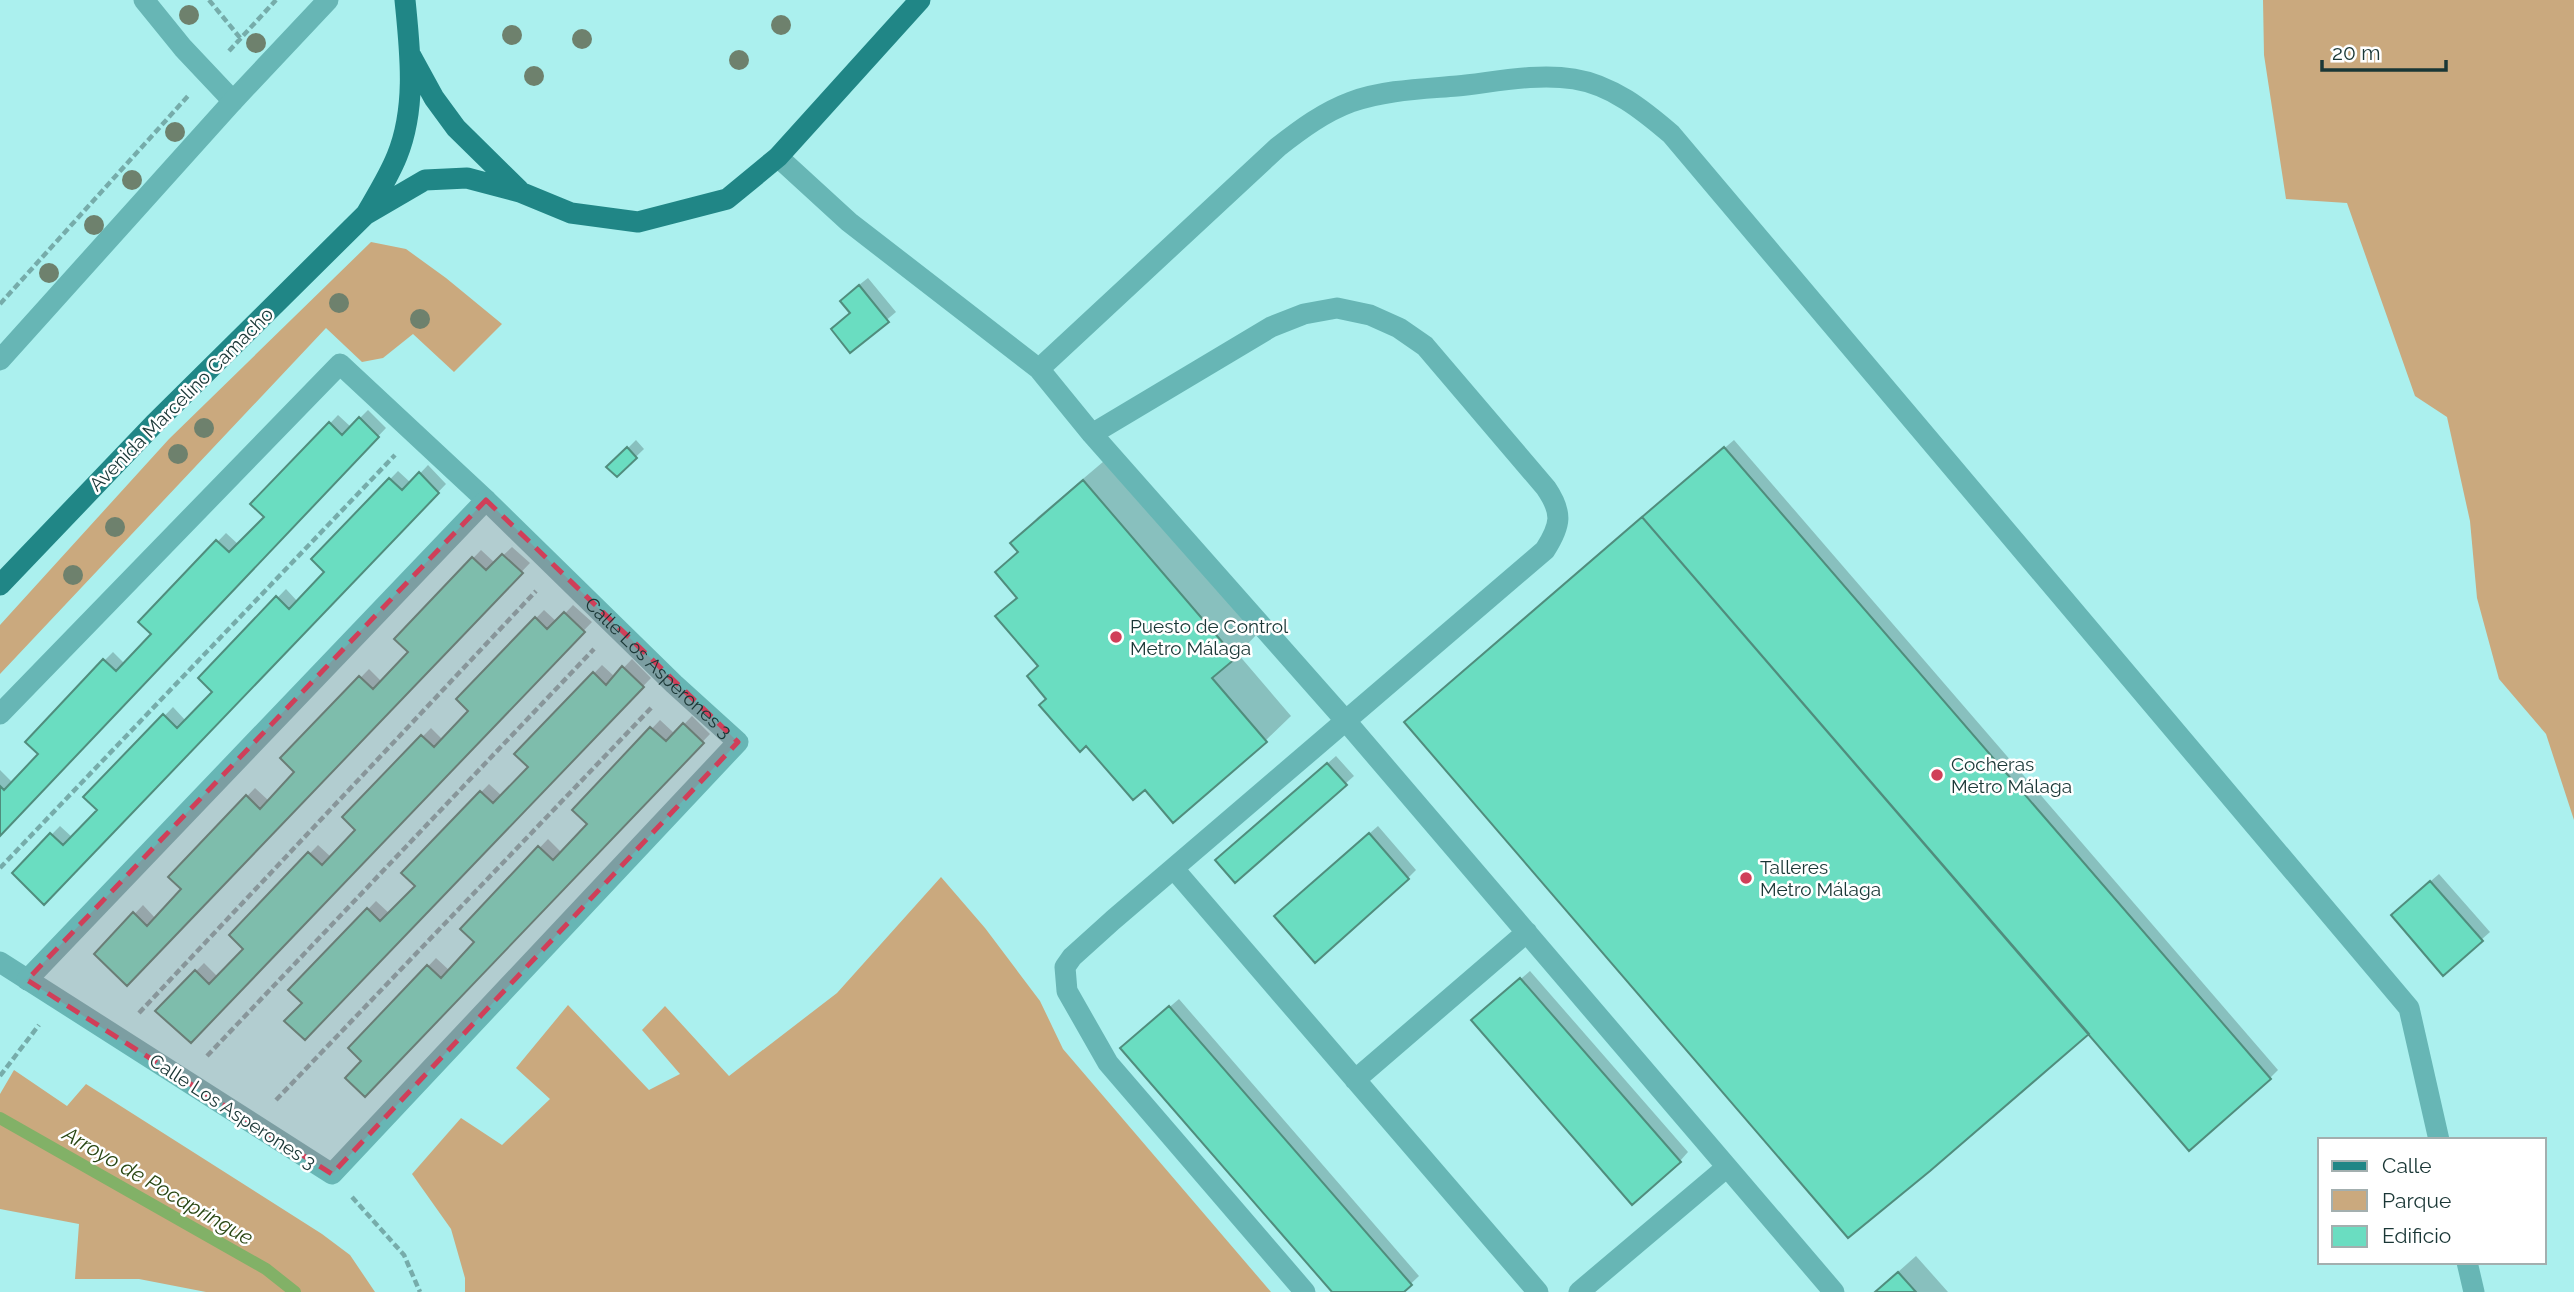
<svg xmlns="http://www.w3.org/2000/svg" width="2574" height="1292" viewBox="0 0 2574 1292" font-family="Raleway,sans-serif">
<rect width="100%" height="100%" fill="#abf0ee"/>
<path fill="#caa97e" d="M2263 0H2574V820L2546 734 2499 679 2477 598 2470 521 2447 417 2415 396 2347 203 2286 199 2264 55Z
M371 242 406 249 446 278 502 324 454 372 413 334 383 358 362 362 326 328 0 674V625L169 439Z
M941 877 985 928 1040 1001 1063 1049 1271 1292H465V1278L451 1229 412 1174 461 1118 502 1145 550 1099 516 1068 568 1005 649 1090 680 1074 642 1030 665 1006 729 1076 837 993Z
M14 1070 67 1106 86 1084 322 1234 350 1255 375 1292H206L139 1279H75L79 1224 0 1209V1094Z"/>
<path fill="#0003" d="M868 278 896 312 851 350 850 292Z
M368 410 386 428 0 834V770L13 783 40 754 27 742 105 660 113 652 125 664 154 634 141 621 226 533 239 545 266 517 253 504 338 415 351 427Z
M636 440 644 449 617 475 609 467Z
M1734 440 2278 1070 2270 1078 2089 1031 1415 713Z
M1110 456 1260 631 1238 654 1291 716 1265 741 1048 699 1040 665 998 616 1018 596 997 572 1019 550 1013 543 1038 517Z
M428 465 446 484 44 903 14 873 60 826 73 838 99 810 86 797 173 707 186 721 214 692 200 678 286 589 298 602 326 572 313 559 398 471 411 483Z
M512 547 530 563 127 984 97 954 143 905 156 919 184 889 170 877 255 788 269 801 297 772 282 758 369 669 382 682 410 652 396 639 481 550 495 563Z
M573 605 592 622 191 1040 157 1011 204 963 218 977 245 949 231 935 318 845 331 857 357 830 344 817 431 728 443 740 471 711 458 699 544 610 557 622Z
M632 659 651 678 305 1038 304 1003 291 990 376 901 390 914 417 885 404 872 489 784 502 796 531 767 517 754 602 665 615 677Z
M692 716 710 734 365 1094 364 1061 351 1048 436 958 450 971 477 942 463 929 548 839 562 853 589 824 575 810 660 720 675 734Z
M1336 756 1354 776 1345 784 1226 852Z
M1378 826 1416 870 1408 878 1285 907Z
M2439 874 2490 932 2481 940 2401 907Z
M1530 971 1688 1152 1680 1161 1482 1012Z
M1179 999 1419 1276 1402 1292H1335L1131 1040Z
M1916 1256 1948 1292H1877L1889 1280Z"/>
<g fill="none" stroke-linecap="round" stroke-linejoin="round">
<path stroke="#82b167" stroke-width="12" d="M0 1118 266 1269 295 1292"/>
</g>
<path fill="#6addc1" stroke="#508d7d" stroke-width="2" d="M859 285 889 322 850 353 831 329 850 313 840 301Z
M359 417 379 437 0 836V786L4 790 38 754 25 742 103 659 116 671 151 634 138 622 216 540 229 552 264 517 250 504 329 422 342 435Z
M627 447 637 458 617 477 606 467Z
M1724 447 2271 1079 2189 1151 1642 517Z
M419 472 439 493 44 905 12 873 50 833 63 845 97 810 83 797 163 714 177 728 212 692 198 678 276 596 289 609 324 572 311 559 389 478 402 490Z
M1083 480 1236 658 1212 678 1267 742 1173 823 1145 790 1133 800 1086 746 1080 752 1039 705 1046 699 1027 676 1038 666 995 616 1017 598 995 572 1018 552 1010 543Z
M1642 517 2089 1034 1930 1171 1848 1238 1404 722Z
M502 554 523 573 127 986 94 954 133 912 147 926 181 889 168 877 246 795 260 809 294 772 280 758 359 676 373 689 408 652 394 639 472 557 486 570Z
M564 612 585 632 191 1043 155 1011 195 970 209 984 243 949 229 935 308 852 322 865 355 830 342 817 421 735 434 747 468 711 456 699 535 617 547 629Z
M622 666 644 687 305 1040 284 1021 302 1003 288 990 367 908 380 921 415 886 401 873 480 791 493 803 528 767 514 754 593 672 606 685Z
M683 723 704 743 365 1097 345 1078 361 1061 348 1048 427 965 441 978 474 942 460 929 538 846 553 860 587 824 572 810 650 727 666 741Z
M1327 763 1347 785 1235 883 1215 860Z
M1369 833 1409 879 1315 963 1274 916Z
M2430 881 2483 941 2443 976 2391 915Z
M1520 978 1681 1162 1632 1205 1471 1020Z
M1169 1006 1412 1285 1404 1292H1332L1120 1048Z
M1898 1272 1916 1292H1875Z"/>
<g fill="none" stroke-linecap="round" stroke-linejoin="round">
<path stroke="#76acaa" stroke-width="4.5" stroke-dasharray="7 3.5" stroke-linecap="butt" d="M209 0 241 39
M229 51 276 0
M0 304 188 96
M0 868 395 455
M139 1013 536 591
M207 1056 594 649
M0 1076 39 1025
M276 1100 652 707
M352 1197 404 1255 420 1292"/>
<path stroke="#67b6b5" stroke-width="21" d="M778 157 849 222 1039 369 1092 434 1345 720 1834 1292
M1039 369 1278 147C1301 129 1324 112 1351 102 1384 90 1422 89 1457 86 1495 82 1536 73 1574 79 1612 85 1643 110 1671 134L2409 1008 2439 1140
M1092 434 1271 327 1304 314 1337 308 1370 315 1399 328 1425 346 1546 488C1563 513 1561 525 1545 550L1113 920 1072 957 1065 967 1067 991 1108 1063 1305 1292
M1174 869 1538 1292
M1355 1080 1527 932
M2467 1262 2474 1292
M1579 1292 1727 1167"/>
<g stroke="#67b6b5" stroke-width="21">
<path d="M144 0 183 48 233 101"/>
<path d="M0 360 233 101 328 0"/>
<path id="s1" d="M0 714 340 364 486 500 674 684 738 742 332 1174 0 962"/>
<path d="M27 980 486 500"/>
</g>
<path stroke="#208686" stroke-width="21" d="M411 56 434 98 456 128 519 190
M366 214C377 195 389 176 397 156 417 107 410 51 405 0
M0 585 154 424 365 215 425 180 467 178 520 192 571 213 638 222 727 199 778 157 920 0"/>
</g>
<g fill="#6e816d">
<circle cx="189" cy="15" r="10"/>
<circle cx="781" cy="25" r="10"/>
<circle cx="512" cy="35" r="10"/>
<circle cx="582" cy="39" r="10"/>
<circle cx="256" cy="43" r="10"/>
<circle cx="739" cy="60" r="10"/>
<circle cx="534" cy="76" r="10"/>
<circle cx="175" cy="132" r="10"/>
<circle cx="132" cy="180" r="10"/>
<circle cx="94" cy="225" r="10"/>
<circle cx="49" cy="273" r="10"/>
<circle cx="339" cy="303" r="10"/>
<circle cx="420" cy="319" r="10"/>
<circle cx="204" cy="428" r="10"/>
<circle cx="178" cy="454" r="10"/>
<circle cx="115" cy="527" r="10"/>
<circle cx="73" cy="575" r="10"/>
</g>
<path fill="#d03f59" fill-opacity="0.2" stroke="#d03f59" stroke-width="5" stroke-dasharray="14 9" stroke-linejoin="round" d="M486 500 738 742 332 1174 27 980Z"/>
<g fill="#d03f59" stroke="#fff" stroke-width="2.5">
<circle cx="1116" cy="637" r="7"/>
<circle cx="1937" cy="775" r="7"/>
<circle cx="1746" cy="878" r="7"/>
</g>
<g text-anchor="middle" stroke-width="5" stroke-linejoin="round" paint-order="stroke">
<g font-size="19" fill="#1a3736" stroke="#fff">
<text transform="translate(181 399) rotate(-45)" y="7">Avenida Marcelino Camacho</text>
<text dy="7" stroke="none"><textPath href="#s1" startOffset="928">Calle Los Asperones 3</textPath></text>
<text transform="translate(233 1111) rotate(33)" y="7">Calle Los Asperones 3</text>
</g>
<g font-size="19" fill="#1a3736" stroke="#fff" text-anchor="start">
<text x="1130" y="633">Puesto de Control<tspan x="1130" dy="22">Metro Málaga</tspan></text>
<text x="1951" y="771">Cocheras<tspan x="1951" dy="22">Metro Málaga</tspan></text>
<text x="1760" y="874">Talleres<tspan x="1760" dy="22">Metro Málaga</tspan></text>
</g>
<g font-size="21" font-style="italic" fill="#294713" stroke="#fff">
<text transform="translate(158 1186) rotate(30)" y="7">Arroyo de Pocapringue</text>
</g>
</g>
<rect x="2318" y="1138" width="228" height="126" fill="#ffffff" stroke="#a3afaf" stroke-width="2"/>
<rect x="2332" y="1161" width="35" height="10" fill="#208686" stroke="#a3afaf" stroke-width="2"/>
<text x="2382" y="1173" font-size="21" fill="#1a3736">Calle</text>
<rect x="2332" y="1190" width="35" height="21" fill="#caa97e" stroke="#a3afaf" stroke-width="2"/>
<text x="2382" y="1208" font-size="21" fill="#1a3736">Parque</text>
<rect x="2332" y="1226" width="35" height="21" fill="#6addc1" stroke="#a3afaf" stroke-width="2"/>
<text x="2382" y="1243" font-size="21" fill="#1a3736">Edificio</text>
<path d="M2322 60v10h124v-10" fill="none" stroke="#1a3736" stroke-width="3.5"/>
<text x="2332" y="60" font-size="21" fill="#1a3736" stroke="#ffffff" stroke-width="5" paint-order="stroke">20 m</text>
</svg>
